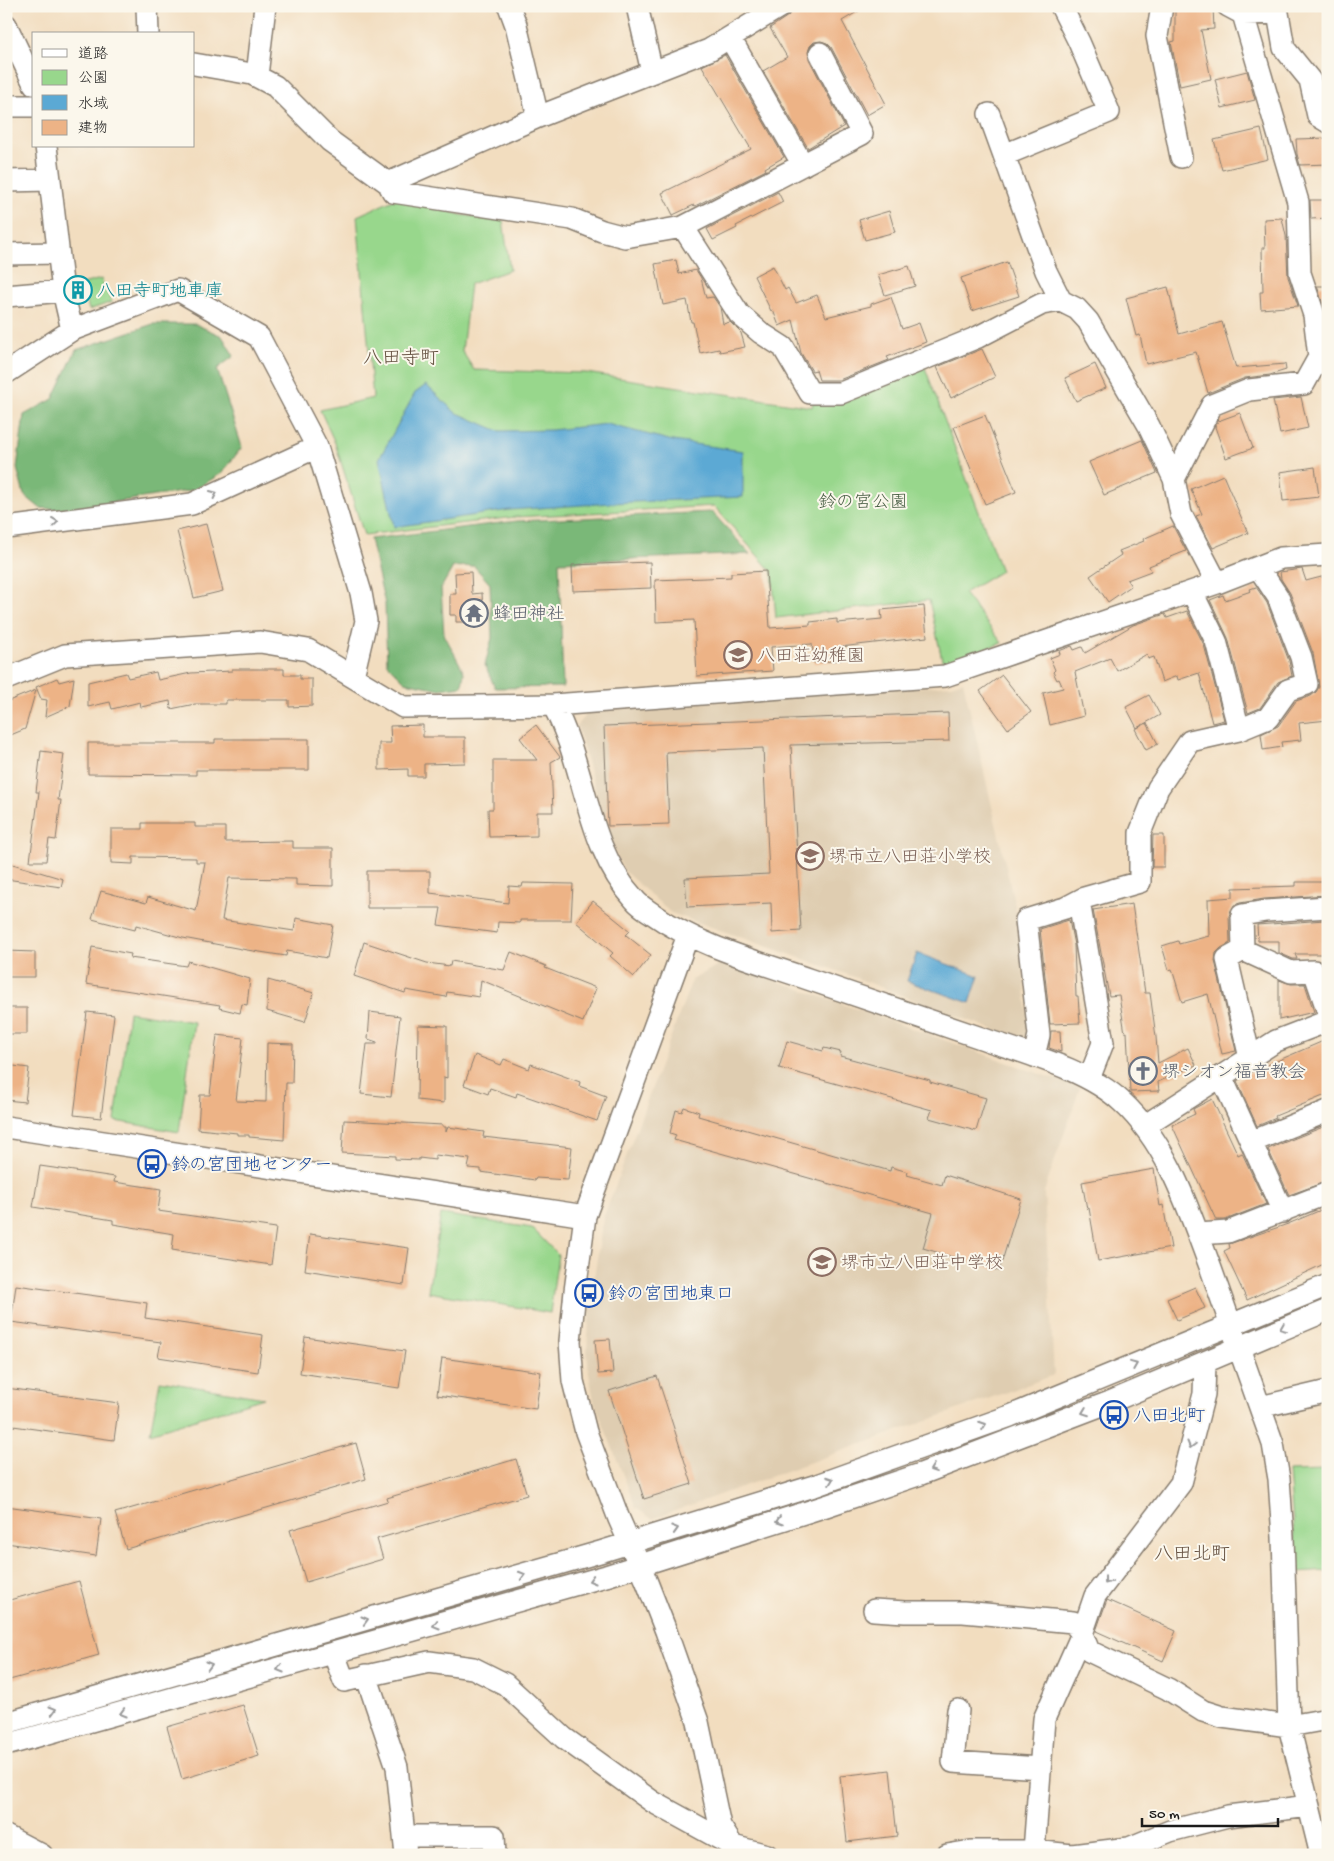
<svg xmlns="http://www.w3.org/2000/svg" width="1334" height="1861" viewBox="0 0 1334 1861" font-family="'Gochi Hand','Klee One',sans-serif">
<rect width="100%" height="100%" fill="#fbf7ec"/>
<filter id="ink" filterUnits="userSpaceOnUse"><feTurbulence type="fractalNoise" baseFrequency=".02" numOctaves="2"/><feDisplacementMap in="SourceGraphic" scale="10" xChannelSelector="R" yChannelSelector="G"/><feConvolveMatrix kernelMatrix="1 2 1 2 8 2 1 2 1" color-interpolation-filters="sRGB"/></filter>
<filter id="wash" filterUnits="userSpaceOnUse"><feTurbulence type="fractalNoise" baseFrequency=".0096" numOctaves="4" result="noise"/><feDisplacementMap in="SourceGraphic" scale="20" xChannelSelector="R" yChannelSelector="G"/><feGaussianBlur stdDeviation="1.12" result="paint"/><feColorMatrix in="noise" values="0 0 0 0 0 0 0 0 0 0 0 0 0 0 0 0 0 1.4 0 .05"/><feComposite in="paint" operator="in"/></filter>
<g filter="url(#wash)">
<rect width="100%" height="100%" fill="#f2ddbf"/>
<path fill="#dfcdb1" d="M963 681 1016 910 1030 1033 1021 1040 838 971 671 913 624 871 610 842 577 726 589 711 951 685Z
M723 962 1080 1088 1044 1192 1054 1375 652 1519 636 1508 594 1401 589 1373 587 1351 590 1305 603 1219 692 980Z"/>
<path fill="#98d78c" stroke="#5a7a54" d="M398 198 421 203 461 215 503 220 510 270 470 284 462 351 474 370 586 373 812 407 814 397 924 365 1001 571 964 593 1002 643 943 664 929 600 776 618 772 572 714 506 516 517 364 535 335 443 320 410 373 398 357 216Z
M101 279 112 302 89 310 82 284Z
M129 1012 194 1022 179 1132 115 1121Z
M441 1214 532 1228 558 1255 550 1313 428 1292Z
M160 1381 264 1398 150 1433Z
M1328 1470V1571L1297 1573 1289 1471Z"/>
<path fill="#7ab878" stroke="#4b6a4a" d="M153 324H195L222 336 234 356 217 369 242 447 222 473 194 490 64 510 40 508 24 495 17 468 24 415 53 399 76 350Z
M712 512 750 554 559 562 563 687 495 688 485 665 492 638 490 584 474 566 453 567 441 588 444 634 464 672 462 686 440 689 405 682 387 664 385 604 370 539 517 521Z"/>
<path fill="#5ba9d4" stroke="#3c6278" d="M426 385 455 412 499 431 552 430 607 424 673 441 743 451V497L612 503 510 510 394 527 379 459 415 393Z
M917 953 979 976 970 1003 907 981Z"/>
<g id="blocks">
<path fill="#edb386" d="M797 6H867L842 21 886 104 867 115 831 47 827 43 821 41 814 42 810 46 808 52 809 59 844 126 808 148 763 71 787 57 770 28 788 16 793 9Z
M1213 7 1214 29 1201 30 1211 79 1180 86 1171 42 1175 41V8Z
M725 55 784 157 765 168 766 170 695 206 694 205 673 215 662 193 751 149 702 66Z
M1247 71 1255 100 1222 108 1215 79Z
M1261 129 1268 159 1222 170 1214 140Z
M1328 138V164L1300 165 1297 154 1296 139Z
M778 192 783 202 736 226 737 228 713 240 707 229Z
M1310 200H1328V218L1311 219Z
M889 211 895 232 865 240 859 220Z
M1282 218 1286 236 1288 277 1298 306 1261 309 1260 292H1263L1262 248H1265L1264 219Z
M676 260 679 274 696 270 701 278 706 298 713 297 720 307 723 324 730 322 741 333 745 347 720 352 719 349 700 353 693 322H691L687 300 663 305 655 264Z
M1007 262 1019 296 972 311 961 278Z
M773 266 785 290 788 288 796 303 817 295 826 317 871 306V304L891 297 902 329 919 323 926 342 887 357 889 360 839 380H819L816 370 812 371 801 353 793 320 779 326 773 310 771 311 754 276Z
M909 266 915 286 885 295 878 275Z
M1317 286H1328V303L1323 304Z
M1168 287 1179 334 1222 322 1236 368 1285 364 1286 370 1270 375 1245 378 1208 393 1196 352 1146 364 1140 335 1136 336 1126 298Z
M982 349 995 377 951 398 937 367Z
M1095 364 1106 388 1076 401 1065 378Z
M1301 397 1308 428 1280 434 1273 400Z
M1240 413 1253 448 1226 458 1215 427 1218 421Z
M985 415 1016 492 985 504 954 427Z
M1142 440 1157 473 1104 495 1089 462Z
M1315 467 1319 497 1283 501 1280 472Z
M1223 475 1248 533 1213 548 1196 516 1202 514 1191 489Z
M206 524 223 591 194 598 177 531Z
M1173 526 1186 551 1149 566 1151 571 1127 580 1131 586 1108 602 1090 576 1121 555 1119 551 1144 541 1143 539Z
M650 562 651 588 573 591 572 565Z
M1302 569 1306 581 1325 576 1328 586V720L1299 723 1301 740 1281 742 1282 747 1263 750 1261 734 1278 726 1296 701 1311 696 1316 692 1319 687 1313 653 1290 593 1281 579 1280 572Z
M766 571 770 628 810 625V622L837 619V623L882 619 881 610 924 606 927 637 840 647 841 660 814 663 812 644 771 647 773 671 697 676 694 620 656 622 655 580 731 577V573Z
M471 572 472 594 482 593 483 614H476L477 622H456V615H450V594H456L455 573Z
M1256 587 1267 603 1289 661 1292 676 1278 682 1260 708 1248 713 1228 638 1210 600 1223 595 1225 600 1251 591 1250 589Z
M1187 611 1204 645 1224 720 1212 723 1199 673 1178 680 1177 676 1162 682 1154 657 1148 659 1147 654 1117 671 1110 658 1075 672 1084 716 1050 725 1043 693 1063 688 1059 679 1057 680 1053 672 1055 670 1050 658 1060 654 1059 651 1072 646 1074 650 1082 647 1085 653 1133 625 1165 614 1167 618Z
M232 669H284V675H300V679H312V706L289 707V700H226V704H195L171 709 170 701 141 707 140 702 112 709 110 702 88 707V682L126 673 128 678 156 672 158 680 191 673 232 671Z
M1002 675 1031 712 1008 729 980 691Z
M57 678 59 682 74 678 70 706 45 717 47 700 41 699 36 687Z
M36 690 25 729 6 737V702Z
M1149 695 1160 715 1137 728 1126 707Z
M948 713 949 741 791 745 801 931 772 933 771 903 687 907 685 878 769 874 763 748 666 752 669 824 608 826 604 726Z
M1147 723 1158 744 1146 750 1135 729Z
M423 725V737H465V763L424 764V776H408V769L379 770V743H391L390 726Z
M536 725 560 757 551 762 553 812H537V836L489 837 488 809H493V760H537L520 738Z
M215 739H309V770H196V775L88 774V743H215Z
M41 751 64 754 58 800H61L56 840 49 839 46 861H30L39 792H36Z
M142 823H195V827H225V842L293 841V848H333V886L296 885V879L229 878 222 920 294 931 296 918 333 925 327 958 287 951 286 956 247 950 183 938 136 925 135 930 92 919 101 891 146 903 148 897 196 911 205 862H196V858L133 857V864L111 863V829H142Z
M1153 835H1164V867H1152Z
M6 862 63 879 61 887 6 879Z
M367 871H430V893L508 903 509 886 522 887 523 883 573 884 571 920H520V923L498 922 497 933 438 925 441 908H367Z
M1296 882H1327V895L1264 899 1240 903 1234 905 1231 910 1229 916 1230 943 1221 948 1216 953 1215 961 1236 1051 1222 1054 1208 994 1182 1002 1172 969 1169 970 1162 946 1178 941 1179 944 1209 936 1208 899 1233 897V888L1296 886Z
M593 901 630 931 626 935 651 955 634 977 610 956 613 953 576 922Z
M1132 904 1145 993H1150L1156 1037 1158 1063 1188 1048 1196 1065 1158 1082 1159 1091 1130 1092 1127 1032 1125 1033 1119 995 1109 996 1093 910Z
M1069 920 1074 945 1076 996H1078L1080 1023 1050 1024 1040 929Z
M1325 920 1327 954H1295L1297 959H1293L1279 953V941H1258L1257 925Z
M364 942 427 963 450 966 451 961 504 970 511 952 546 966 545 968 596 988 583 1022 481 980 479 997 447 992 446 997 406 990 405 993 354 976Z
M92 947 131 954 130 958 186 966 188 961 250 979 247 1005 242 1004 240 1013 219 1008 220 1005 86 984Z
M7 951 35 952V977H7Z
M268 980 314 993 305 1022 267 1011Z
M1279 980 1291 984H1305L1314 1012 1279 1020Z
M6 1008H27V1034H6Z
M87 1012 114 1015 101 1118 74 1115Z
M370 1012 400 1016 391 1097 361 1094 367 1044H377V1042L368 1039Z
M418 1025 447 1026V1078L444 1077V1103L417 1100Z
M1051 1031H1060L1061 1052 1049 1048Z
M217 1035 243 1038 236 1101 266 1102 267 1043 293 1044 292 1083H286L284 1140 261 1138 249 1137V1135H237V1133L198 1129 200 1095H210Z
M1328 1039V1094L1275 1116 1276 1118 1257 1126 1237 1081 1249 1073Z
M787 1041 823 1051 824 1048 841 1052 840 1056 930 1080V1082L986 1098 976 1131 929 1118 932 1110 779 1068Z
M475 1055 501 1065 504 1059 529 1069 531 1064 580 1082 579 1086 606 1096 597 1121 517 1093 516 1097 490 1088 488 1094 464 1085Z
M6 1065 29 1068 25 1102 6 1100Z
M1212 1099 1238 1155 1242 1153 1266 1204 1225 1220H1216L1172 1125 1195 1114 1193 1109Z
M684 1107 699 1112 698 1116 890 1171 891 1167 908 1172 907 1175 942 1185 945 1175 1021 1199 999 1271 923 1248 933 1213 674 1140 676 1135 670 1133 676 1110 682 1112Z
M344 1120 443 1125V1127H446V1132L448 1127 484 1132 483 1137 572 1147 568 1180 536 1178 535 1180 481 1172V1169L468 1168 470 1159 435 1155V1160L419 1158V1160L395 1159V1156L342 1153Z
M1328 1125V1181L1289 1195 1268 1149Z
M40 1166 115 1177 114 1182 161 1189 158 1211 276 1228 271 1265 172 1250 174 1234 113 1224V1220L33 1207Z
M1154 1169 1160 1206 1163 1205 1171 1248 1098 1261 1089 1208 1087 1209 1082 1182Z
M1328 1207V1262L1247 1300 1224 1251 1230 1248 1229 1244 1288 1224Z
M310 1234 409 1248 404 1285 305 1270Z
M16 1285 147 1303 145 1318 263 1335 258 1372 158 1357 161 1342 11 1322Z
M1195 1287 1205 1308 1177 1320 1167 1299Z
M305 1337 405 1351 399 1388 300 1373Z
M610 1339 613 1373 598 1374 595 1340Z
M442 1358 541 1372 536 1409 437 1395Z
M657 1376 692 1484 644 1499 609 1391Z
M6 1388 119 1403 114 1440 6 1425Z
M356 1443 366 1479 126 1549 115 1513Z
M516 1459 527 1495 377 1539 383 1559 306 1582 290 1530 388 1501 387 1498Z
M6 1506 101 1519 96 1556 6 1543Z
M79 1581 99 1655 6 1681V1601Z
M1107 1600 1176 1631 1163 1661 1096 1631Z
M243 1705 259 1756 182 1779 167 1727Z
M890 1770 897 1836 847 1842 840 1776Z"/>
</g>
</g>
<g filter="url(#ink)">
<use href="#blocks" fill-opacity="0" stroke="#877c6e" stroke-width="1"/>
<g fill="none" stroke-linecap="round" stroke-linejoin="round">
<defs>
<path id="minor" d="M147 6 148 34
M509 6 516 25 538 117
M637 6 652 72
M1162 6 1157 36 1181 157
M1243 14 1278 13 1284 48 1310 80 1318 116 1328 122
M6 25 34 84
M730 38 803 165
M194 64 252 74 275 86 330 141 388 183 393 192 572 219 602 231 625 237 683 227 739 314 761 333 783 347 810 393H841L978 337 1042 304 1061 301 1077 309 1088 321 1149 426 1174 479
M257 76 265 6
M6 106H34
M989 114 1046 271 1061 301
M46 146 63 291 72 330
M1004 155 1109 112 1079 42 1061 6
M6 181 50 180
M388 183 538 117 709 50 781 6
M683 227 862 134 820 53
M6 254 58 253
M6 296 63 291
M6 373 72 330 178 290 259 337 317 447 361 593 366 621 353 676
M6 528 192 504 317 447
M1217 583 1181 514 1174 479 1212 405 1249 390 1304 384 1319 357 1314 315 1300 273 1298 202 1243 14 1228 6
M6 679 65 655 260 642 308 650 403 707 553 705 945 676 1217 583 1281 558 1328 555
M553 705C587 768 585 846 635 900 640 906 647 910 653 914 698 946 756 961 808 979 867 999 926 1019 984 1039 1027 1054 1088 1070 1122 1102 1169 1145 1189 1211 1211 1269 1232 1327 1252 1386 1273 1444L1279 1479 1283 1537 1289 1726 1321 1855
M1239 730 1268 718 1288 690 1307 684 1301 657 1278 597 1258 567
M1079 901 1103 1043 1089 1079
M1328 907 1266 911 1242 915 1243 950 1291 972 1314 971 1328 1012
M688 935 585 1216 575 1291 570 1341 573 1381 586 1432 619 1519 646 1580 666 1631 698 1722 720 1826 733 1846
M1243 950 1227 959 1250 1058
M1034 1056 1039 1035 1026 920 1065 908 1084 898 1140 882V833L1158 788 1190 741 1239 730 1216 641 1192 592
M1221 1076 1283 1212
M1144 1126 1276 1041 1328 1021
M6 1127 585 1216
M1251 1142 1328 1111
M1198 1234 1228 1232 1328 1193
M1260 1407 1328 1391
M874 1610 905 1612H963L1073 1622 1082 1634 1089 1651 1168 1689 1203 1711 1222 1717 1289 1726 1328 1719
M334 1654 344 1681 429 1662 473 1668 505 1684 564 1738 653 1802 733 1846 767 1855
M366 1675 397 1767 406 1855
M958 1710 953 1762 1040 1768
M6 1723 600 1552 814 1486 1010 1416 1328 1285
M6 1745 606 1576 826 1506 921 1474 1110 1402 1328 1310
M6 1836 42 1855
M405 1836H494L495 1855
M1034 1851 1044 1719 1082 1634 1095 1596 1181 1483 1204 1394 1205 1363
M947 1855 971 1851H1034L1072 1855 1129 1848 1170 1831 1228 1816 1309 1806"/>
</defs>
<use href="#minor" stroke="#877c6e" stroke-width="24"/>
<use href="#minor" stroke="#fff" stroke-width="21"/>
</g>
<defs><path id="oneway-chevron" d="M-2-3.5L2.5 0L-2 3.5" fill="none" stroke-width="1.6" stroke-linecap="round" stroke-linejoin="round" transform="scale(1.25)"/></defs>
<g stroke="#999">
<use href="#oneway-chevron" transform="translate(214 494) rotate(-25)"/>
<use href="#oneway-chevron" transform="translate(55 522) rotate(-7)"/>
<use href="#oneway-chevron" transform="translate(1283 1328) rotate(158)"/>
<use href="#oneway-chevron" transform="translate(1134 1365) rotate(-22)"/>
<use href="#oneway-chevron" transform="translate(1085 1412) rotate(159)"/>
<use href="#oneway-chevron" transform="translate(983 1425) rotate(-20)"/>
<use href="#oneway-chevron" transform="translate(1191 1445) rotate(105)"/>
<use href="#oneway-chevron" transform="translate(933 1469) rotate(160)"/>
<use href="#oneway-chevron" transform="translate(830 1480) rotate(-20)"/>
<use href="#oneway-chevron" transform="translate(779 1521) rotate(162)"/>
<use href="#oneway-chevron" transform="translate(675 1529) rotate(-17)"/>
<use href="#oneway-chevron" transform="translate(522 1575) rotate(-16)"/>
<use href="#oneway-chevron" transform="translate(592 1580) rotate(164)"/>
<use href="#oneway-chevron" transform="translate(1107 1581) rotate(127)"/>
<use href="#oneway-chevron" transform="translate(365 1620) rotate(-16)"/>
<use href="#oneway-chevron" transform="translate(436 1625) rotate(164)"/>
<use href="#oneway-chevron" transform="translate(209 1665) rotate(-16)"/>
<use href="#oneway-chevron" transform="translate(280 1669) rotate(164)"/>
<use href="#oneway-chevron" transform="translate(53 1710) rotate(-16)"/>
<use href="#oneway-chevron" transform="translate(123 1713) rotate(164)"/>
</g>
</g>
<defs>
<symbol id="building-ring" viewBox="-11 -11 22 22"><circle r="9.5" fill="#fbf7ec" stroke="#0f9aa8" stroke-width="1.5"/><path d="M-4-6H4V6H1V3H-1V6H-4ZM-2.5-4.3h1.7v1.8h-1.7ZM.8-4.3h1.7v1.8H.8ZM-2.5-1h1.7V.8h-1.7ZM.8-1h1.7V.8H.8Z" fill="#0f9aa8"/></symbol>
<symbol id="temple-ring" viewBox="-11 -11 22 22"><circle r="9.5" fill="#fbf7ec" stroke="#6b7280" stroke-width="1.5"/><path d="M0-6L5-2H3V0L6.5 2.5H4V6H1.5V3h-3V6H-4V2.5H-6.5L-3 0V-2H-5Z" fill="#6b7280"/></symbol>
<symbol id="school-ring" viewBox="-11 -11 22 22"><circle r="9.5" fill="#fbf7ec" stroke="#8d6e63" stroke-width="1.5"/><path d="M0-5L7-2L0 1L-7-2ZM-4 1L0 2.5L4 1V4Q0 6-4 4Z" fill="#8d6e63"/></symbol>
<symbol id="church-ring" viewBox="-11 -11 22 22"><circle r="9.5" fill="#fbf7ec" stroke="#6b7280" stroke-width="1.5"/><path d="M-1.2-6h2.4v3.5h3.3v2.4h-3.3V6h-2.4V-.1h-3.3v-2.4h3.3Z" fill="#6b7280"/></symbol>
<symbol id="bus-ring" viewBox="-11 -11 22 22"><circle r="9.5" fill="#fbf7ec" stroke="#1a4fb4" stroke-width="1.5"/><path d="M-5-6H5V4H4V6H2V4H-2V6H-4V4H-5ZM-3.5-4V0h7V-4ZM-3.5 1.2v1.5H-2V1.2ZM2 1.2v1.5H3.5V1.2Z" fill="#1a4fb4"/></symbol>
</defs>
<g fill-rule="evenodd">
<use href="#building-ring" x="62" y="274" width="32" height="32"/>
<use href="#temple-ring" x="458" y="597" width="32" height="32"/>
<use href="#school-ring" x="722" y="639" width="32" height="32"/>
<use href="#school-ring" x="794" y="840" width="32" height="32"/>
<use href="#church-ring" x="1127" y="1055" width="32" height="32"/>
<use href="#bus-ring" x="136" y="1148" width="32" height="32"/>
<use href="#school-ring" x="806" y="1246" width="32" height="32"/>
<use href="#bus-ring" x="573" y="1277" width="32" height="32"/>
<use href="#bus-ring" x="1098" y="1399" width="32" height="32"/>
</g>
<g text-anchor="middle" stroke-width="4" stroke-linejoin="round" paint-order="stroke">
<g font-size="18" fill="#0d838f" stroke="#fbf7ec" text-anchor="start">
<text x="97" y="296">八田寺町地車庫</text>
</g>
<g font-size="18" fill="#475d43" stroke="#fbf7ec">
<text x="863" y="507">鈴の宮公園</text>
</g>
<g font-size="18" fill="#5b616d" stroke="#fbf7ec" text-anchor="start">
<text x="493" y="619">蜂田神社</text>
<text x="1162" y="1077">堺シオン福音教会</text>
</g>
<g font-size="18" fill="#785e54" stroke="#fbf7ec" text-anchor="start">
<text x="757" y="661">八田荘幼稚園</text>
<text x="829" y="862">堺市立八田荘小学校</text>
<text x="841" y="1268">堺市立八田荘中学校</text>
</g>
<g font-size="18" fill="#164399" stroke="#fbf7ec" text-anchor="start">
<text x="171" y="1170">鈴の宮団地センター</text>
<text x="608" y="1299">鈴の宮団地東口</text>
<text x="1133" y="1421">八田北町</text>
</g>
<g font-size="19" fill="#655141" stroke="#fbf7ec">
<text x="401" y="363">八田寺町</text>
<text x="1192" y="1559">八田北町</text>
</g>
</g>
<rect width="1334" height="1861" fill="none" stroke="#fbf7ec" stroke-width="25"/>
<rect x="32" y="32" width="162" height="115" fill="#fbf7ec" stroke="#a29f99"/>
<rect x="42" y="49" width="25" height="8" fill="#ffffff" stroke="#a29f99"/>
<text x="78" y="58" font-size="15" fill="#1c1c1c">道路</text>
<rect x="42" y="70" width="25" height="15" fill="#98d78c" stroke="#a29f99"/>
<text x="78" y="82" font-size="15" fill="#1c1c1c">公園</text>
<rect x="42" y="95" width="25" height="15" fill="#5ba9d4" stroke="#a29f99"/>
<text x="78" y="108" font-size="15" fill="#1c1c1c">水域</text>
<rect x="42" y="120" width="25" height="15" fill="#edb386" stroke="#a29f99"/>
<text x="78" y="132" font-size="15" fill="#1c1c1c">建物</text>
<path d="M1142 1818v8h136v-8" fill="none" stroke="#1c1c1c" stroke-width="2.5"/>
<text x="1149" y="1818" font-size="15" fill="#1c1c1c" stroke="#fbf7ec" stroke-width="4" paint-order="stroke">50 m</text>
</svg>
